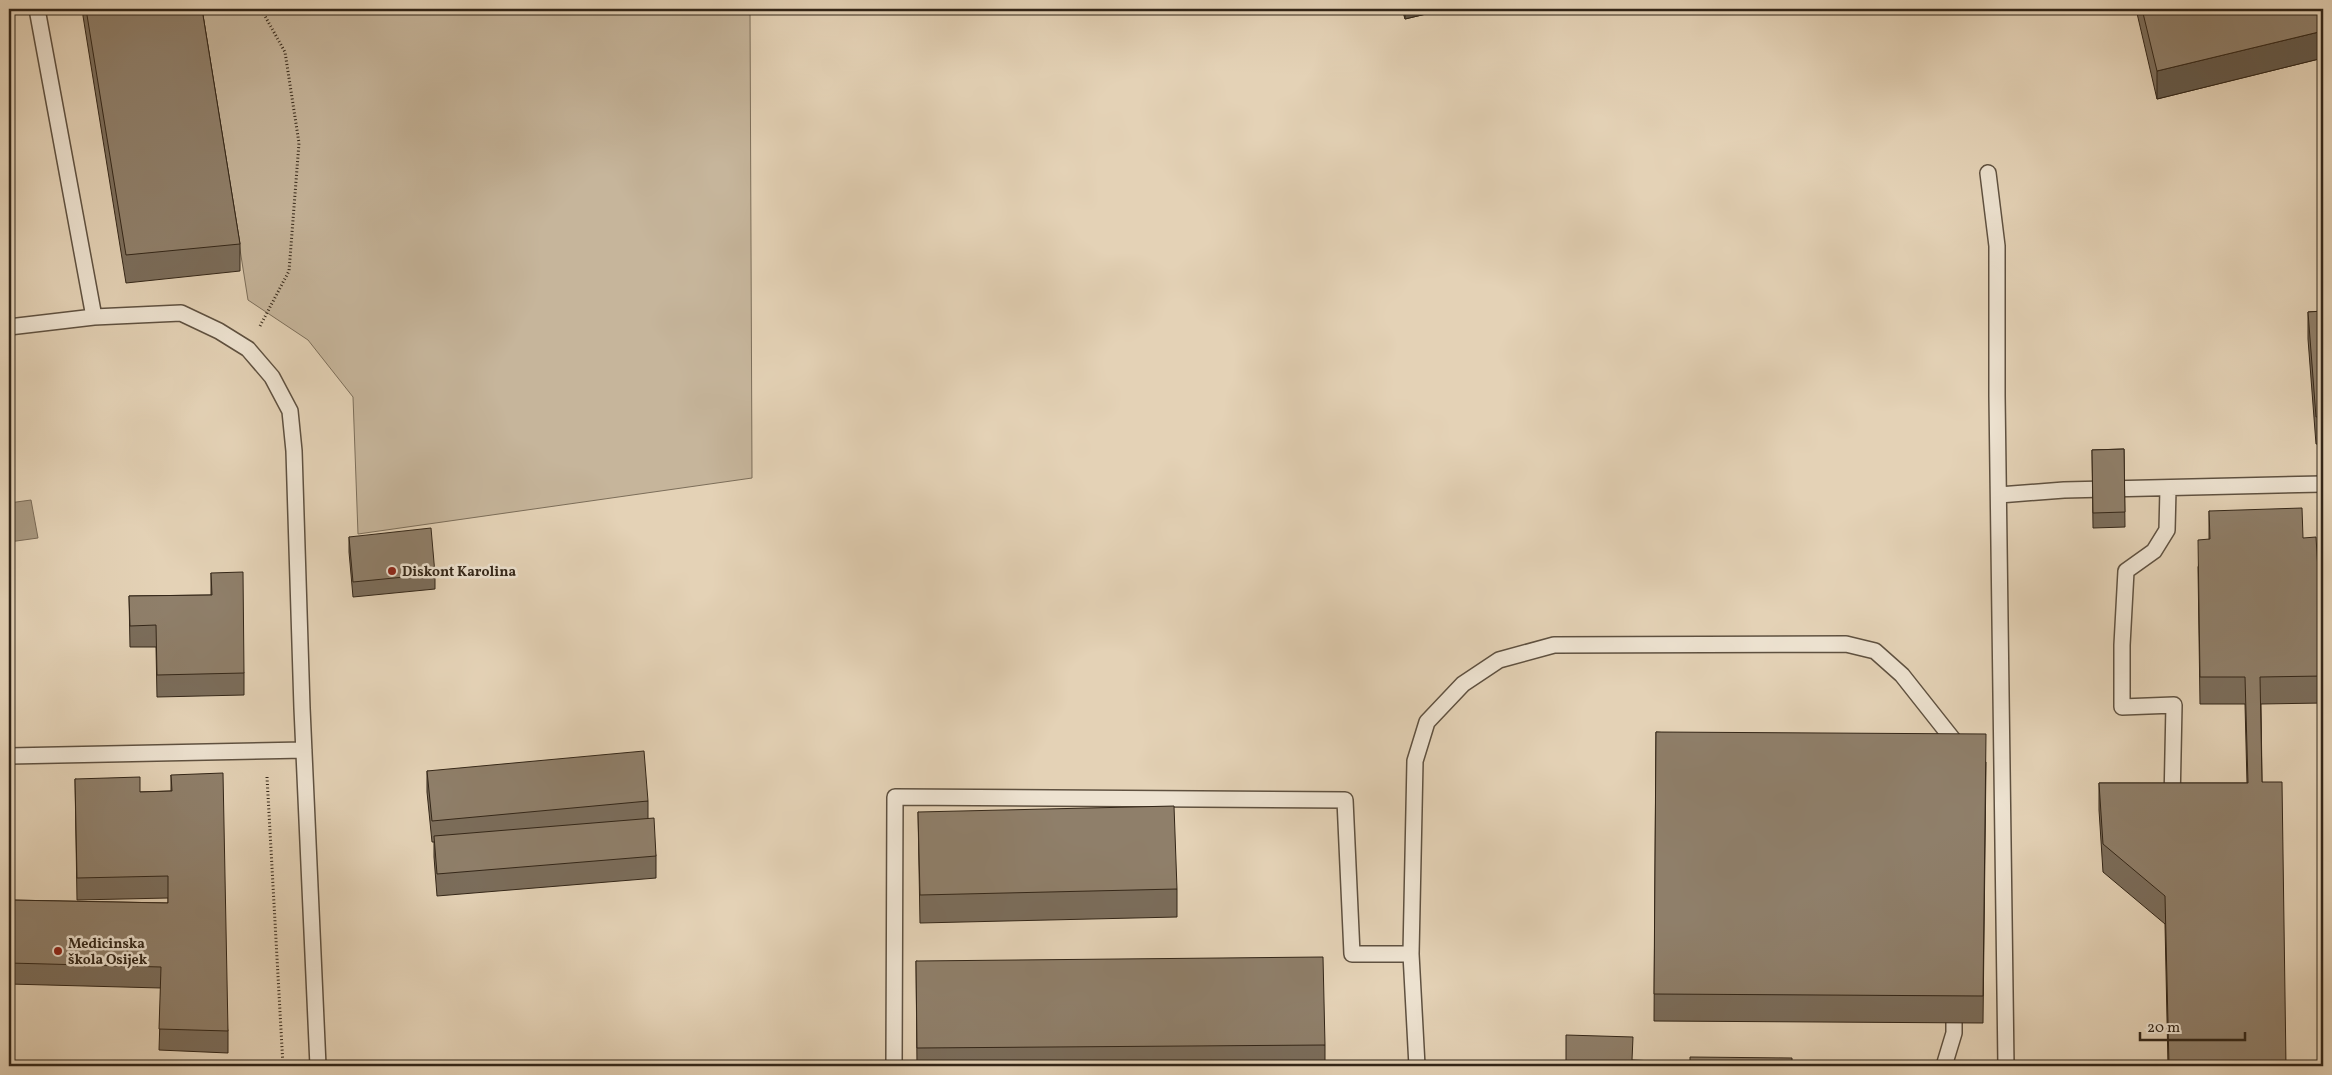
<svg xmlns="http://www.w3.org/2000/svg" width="2332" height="1075" viewBox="0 0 2332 1075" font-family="Vollkorn,serif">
<rect width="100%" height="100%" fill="#e4d2b6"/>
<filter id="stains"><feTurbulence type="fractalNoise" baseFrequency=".004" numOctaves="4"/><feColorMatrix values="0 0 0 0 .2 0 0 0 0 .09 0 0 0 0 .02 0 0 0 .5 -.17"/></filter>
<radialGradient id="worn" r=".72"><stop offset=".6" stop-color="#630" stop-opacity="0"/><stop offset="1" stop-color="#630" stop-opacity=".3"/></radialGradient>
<path fill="#c6b59b" stroke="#7c6e5a" d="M202 9H750L752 478 358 534 353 397 308 340 248 300Z"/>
<path fill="#a89880" stroke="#796a56" d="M31 500 38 538 9 542V503Z"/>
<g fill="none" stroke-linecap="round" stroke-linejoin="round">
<defs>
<path id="service" d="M37 9 94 317
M1988 173 1997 246V396L2006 1066
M9 327 94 317 181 313 219 331 248 349 272 377 290 411 294 451 302 708 318 1066
M2168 489 2167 530 2154 551 2126 571 2122 645V707L2174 705 2172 803
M1999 495 2064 490 2323 484
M9 756 304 750
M894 1066 895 797 1345 800 1352 954H1411
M1417 1066 1411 954 1415 761 1427 722 1463 684 1499 660 1554 645 1846 644 1875 651 1902 675 1955 742V751
M1944 1066 1954 1033V1004"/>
</defs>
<use href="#service" stroke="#5f5140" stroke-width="18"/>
<path stroke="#332618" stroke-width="3" stroke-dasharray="1 2.5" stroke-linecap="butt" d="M260 326 289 271 299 143 285 52 261 9
M267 777 283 1066"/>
<use href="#service" stroke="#ede2d0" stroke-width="15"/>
</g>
<path fill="#7b6d5b" stroke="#332618" d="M83 9H202L240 244V271L126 283 83 16Z
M1402 9H1447L1405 19Z
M2136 9H2323V58L2157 99Z
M2323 311V444H2316L2308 339V312Z
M2124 449 2125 527 2093 528 2092 450Z
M2209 511 2303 538 2320 604H2323V703L2261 704 2262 782 2286 1066H2168L2165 924 2103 872 2099 810V783H2247L2245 704H2200L2198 567 2209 539Z
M349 537 435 574V589L353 597 349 552Z
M211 573 244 673V695L157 697 156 647H130L129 596 211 595Z
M1656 732 1986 762 1983 1023 1654 1021Z
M427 771 648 801V819L656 856V878L437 896 434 857V842H432L427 792Z
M171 775 228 1031V1053L159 1050 161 988 9 984V900L168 903V898L77 900 75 779 140 792 171 791Z
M918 812 1177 889V917L920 923Z
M916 961 1325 1045V1066H917Z"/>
<path fill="#64594a" stroke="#332618" d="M1405 9H1447L1405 19Z
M2323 31V58L2157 99V71Z"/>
<path fill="#8f7f6a" stroke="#332618" d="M86 9H202L240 244 126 255Z
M2142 9H2323V31L2157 71Z
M2323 311V416L2316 417 2308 312Z
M2124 449 2125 512 2093 513 2092 450Z
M2302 508 2303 538 2316 537 2320 604H2323V676L2260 677 2262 782H2282L2286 1066H2169L2165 896 2103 844 2099 783H2248L2245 677H2200L2198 540 2210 539 2209 511Z
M431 528 435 574 353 582 349 537Z
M243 572 244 673 157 675 156 625 130 626 129 596 212 595 211 573Z
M1656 732 1986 734 1983 996 1654 994Z
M644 751 648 801 432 821 427 771Z
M223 773 228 1031 159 1029 161 967 9 963V900L168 903V876L77 878 75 779 140 777V792L172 791 171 775Z
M1174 806 1177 889 920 895 918 812Z
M654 818 656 856 437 874 434 836Z
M1323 957 1325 1045 917 1048 916 961Z
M1566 1035 1633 1037 1632 1060 1656 1061 1663 1066H1566Z
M1690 1057 1792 1058V1066H1690Z"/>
<g fill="#8f2418" stroke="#ede2d0" stroke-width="2">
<circle cx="392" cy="571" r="5"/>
<circle cx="58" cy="951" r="5"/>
</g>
<g text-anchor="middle" stroke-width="5" stroke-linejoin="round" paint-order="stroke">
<g font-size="14" font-weight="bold" fill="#332618" stroke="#ede2d0" text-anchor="start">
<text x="402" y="576">Diskont Karolina</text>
<text x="68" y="948">Medicinska<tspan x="68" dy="16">škola Osijek</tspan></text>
</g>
</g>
<rect width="2332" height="1075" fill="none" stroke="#e4d2b6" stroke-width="30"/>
<rect x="10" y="10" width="2312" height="1055" fill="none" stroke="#332618" stroke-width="2.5"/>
<rect x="15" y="15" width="2302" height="1045" fill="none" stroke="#332618"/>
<path d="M2140 1032v8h105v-8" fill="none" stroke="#332618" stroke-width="2.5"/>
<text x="2147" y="1032" font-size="15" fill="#332618" stroke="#ede2d0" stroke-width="4" paint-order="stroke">20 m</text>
<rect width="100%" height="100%" filter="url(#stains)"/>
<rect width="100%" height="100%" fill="url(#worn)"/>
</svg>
